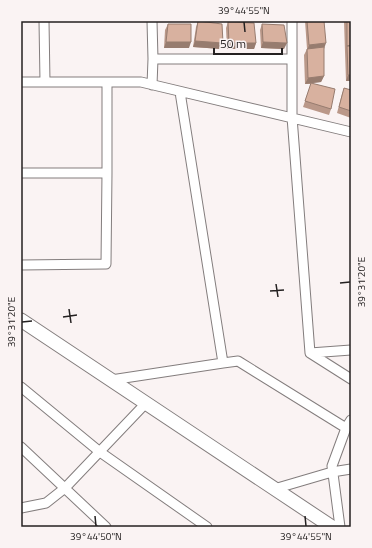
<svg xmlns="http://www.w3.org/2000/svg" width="372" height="548" viewBox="0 0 372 548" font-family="'Titillium Web',sans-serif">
<rect width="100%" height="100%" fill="#faf3f3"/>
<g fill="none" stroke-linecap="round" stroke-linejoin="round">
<defs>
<path id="street" d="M44 21 45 82
M152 21 153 59 152 85
M292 21V117L310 353 351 379
M153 59H292
M21 82H141L351 132
M21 173H107
M21 265 106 264 107 173V82
M310 353 351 350
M223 363 238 361 346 428
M111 380 223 363 180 92
M21 387 100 452 207 527
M21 447 106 527
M274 489 332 472 351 469
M21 508 46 503 65 488 146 403
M340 527 332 466 346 428 351 420"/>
<path id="secondary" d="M21 320 332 527"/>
</defs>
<use href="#street" stroke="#837d7d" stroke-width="11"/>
<use href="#secondary" stroke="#837d7d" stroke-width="15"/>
<use href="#street" stroke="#fff" stroke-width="9"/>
<use href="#secondary" stroke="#fff" stroke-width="13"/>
</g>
<path fill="#ba9889" d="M198 21 221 49 193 47 196 27Z
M305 21H324V76L321 82 311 83 331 109 329 115 303 107 311 84H305L304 55 307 49Z
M344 21H351V81H346L345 52Z
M228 22 256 43 254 49H227L226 28Z
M168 24 189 48H164L165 30Z
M262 24 284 49 261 48 260 30Z
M344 88 351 90V118L337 113 342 94Z"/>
<path fill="#977c6f" d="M195 41 223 43 221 49 193 47Z
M166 42H191L189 48H164Z
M263 42 287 43 284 49 261 48Z
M229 43H256L254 49H227Z
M326 43 324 49 307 51 309 45Z
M348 75H351V81H346Z
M324 76 321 82 305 84 308 78Z"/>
<path fill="#d8b19f" stroke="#977c6f" d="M198 21 222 24 223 43 195 41Z
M307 21H324L326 43 309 45Z
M347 21H351V45L347 46Z
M228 22 254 23 256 43H229Z
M168 24H191V42H166Z
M262 24 284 25 287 43 263 42Z
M347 46H351V75H348Z
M324 47V76L308 78 307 49Z
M311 83 335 89 331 109 305 101Z
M344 88 351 90V111L339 107Z"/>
<path fill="none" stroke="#242121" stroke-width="1.5" d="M244 22 245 32M340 283 350 282M276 284 278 297M270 291 284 290M69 309 71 323M63 317 77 315M22 322 32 321M95 516 96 526M305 516 306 526"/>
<rect width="372" height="548" fill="none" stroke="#faf3f3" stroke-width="44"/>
<path d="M214 48v6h68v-6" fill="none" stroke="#242121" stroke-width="2"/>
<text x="220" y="48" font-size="12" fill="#242121" stroke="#faf3f3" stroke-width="3" paint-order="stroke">50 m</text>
<rect x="22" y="22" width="328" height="504" fill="none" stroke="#242121" stroke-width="1.5"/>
<g font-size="10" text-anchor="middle" fill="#242121">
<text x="244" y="14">39°44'55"N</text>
<text transform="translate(361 282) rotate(-90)" y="4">39°31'20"E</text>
<text transform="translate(11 322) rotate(-90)" y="4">39°31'20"E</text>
<text x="96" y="540">39°44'50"N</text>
<text x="306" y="540">39°44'55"N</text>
</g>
</svg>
